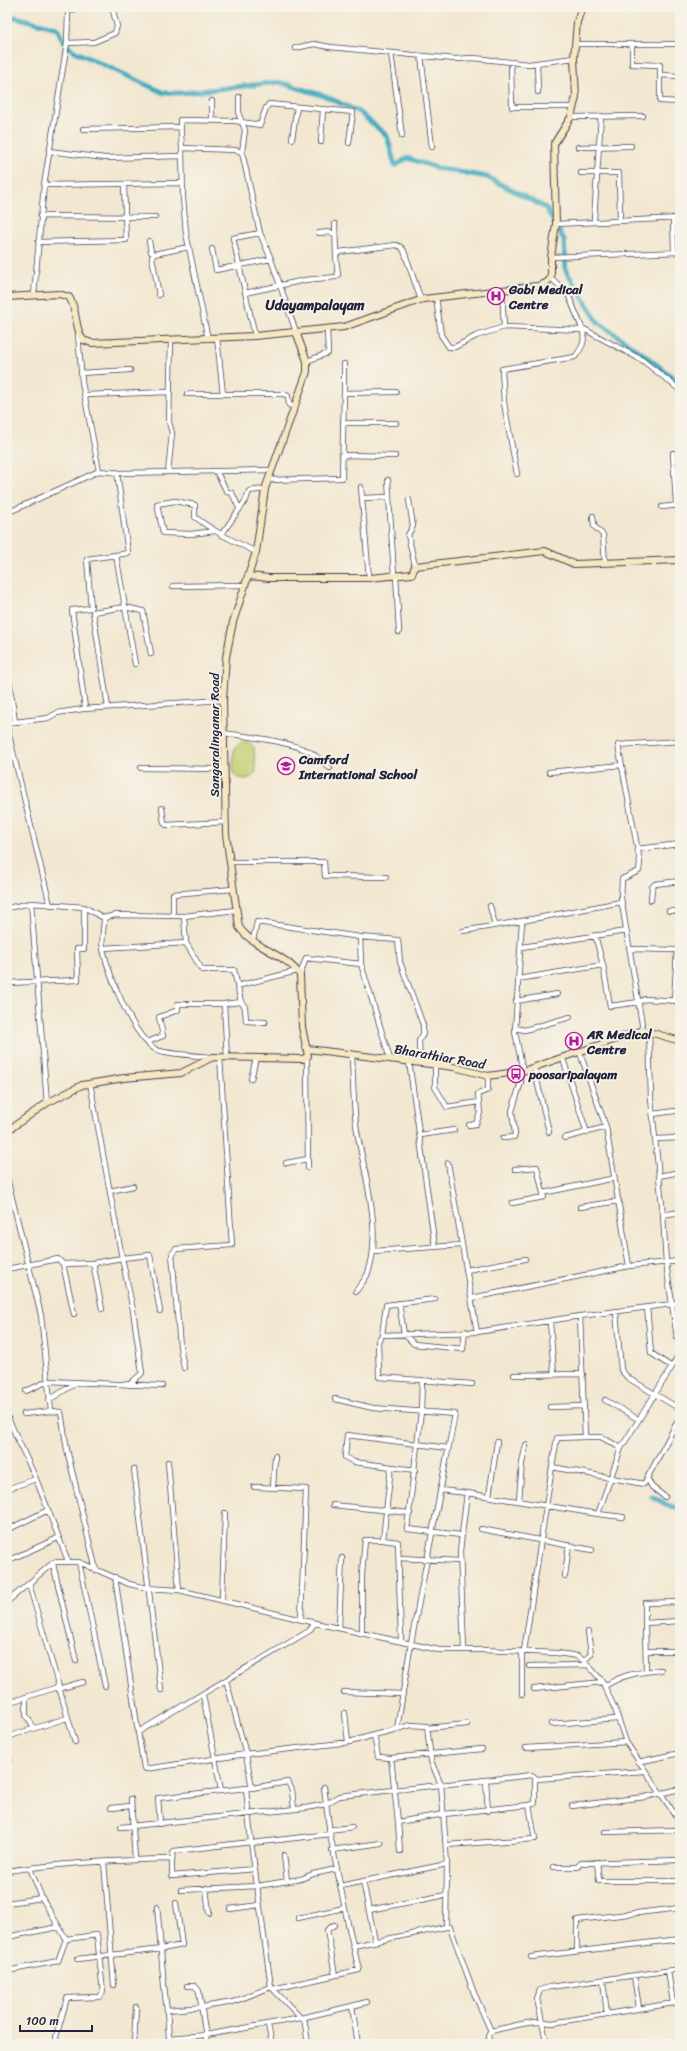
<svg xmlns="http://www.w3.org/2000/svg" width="687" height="2051" viewBox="0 0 687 2051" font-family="Sriracha,sans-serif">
<rect width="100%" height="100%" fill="#f7f3e8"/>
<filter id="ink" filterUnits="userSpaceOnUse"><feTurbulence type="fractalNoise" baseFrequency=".025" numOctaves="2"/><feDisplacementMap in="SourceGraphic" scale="8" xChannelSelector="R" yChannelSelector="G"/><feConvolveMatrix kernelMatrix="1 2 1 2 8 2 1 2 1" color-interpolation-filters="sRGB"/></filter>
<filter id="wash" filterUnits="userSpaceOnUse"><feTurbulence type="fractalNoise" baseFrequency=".012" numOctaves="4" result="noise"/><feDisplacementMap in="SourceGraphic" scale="16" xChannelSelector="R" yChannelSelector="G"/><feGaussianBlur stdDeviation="0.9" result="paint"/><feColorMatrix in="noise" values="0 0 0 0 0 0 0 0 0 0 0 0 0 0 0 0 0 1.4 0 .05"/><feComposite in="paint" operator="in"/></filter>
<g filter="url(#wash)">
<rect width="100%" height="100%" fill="#f2e7d0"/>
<path fill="#c1cf71" stroke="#727856" d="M241 742 250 744 254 748 256 772C250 781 241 781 233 774L234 749Z"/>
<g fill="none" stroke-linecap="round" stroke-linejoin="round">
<path stroke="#41abc0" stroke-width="5" d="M7 15 57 28 64 43 74 51 164 93H183L279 82 325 96 359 112 387 136 395 166 407 158 437 168 487 177 546 208 564 240 566 271 598 322 639 351 680 383
M652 1496 669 1506 680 1508"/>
</g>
</g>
<g filter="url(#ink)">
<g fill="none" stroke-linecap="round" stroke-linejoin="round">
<defs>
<path id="street" d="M582 9 594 7
M67 43 94 42 115 33 117 26 112 7
M576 44H680
M632 45V64L660 65V101L680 102
M295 48 314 44 330 47 455 59 474 58 529 64 574 58
M391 53 402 136
M421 56 432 147
M511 62 512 107H574
M537 63 538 92
M660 75 680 76
M239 97V115L245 130 242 152 260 233 271 259
M212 101V120
M571 117 643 116
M83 129 181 127
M292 139 297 107
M321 142 323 109
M578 147 631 146
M182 148 180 120 235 121 260 125 266 108 269 104 353 112 349 143
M49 151 105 158 182 156
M581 173H619L620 220
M44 185 182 183
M40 216 155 217
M673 218 674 252
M594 220 601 116
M335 224 336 256
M556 224 680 218
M319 233 330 232 335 235
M149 241 151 252 154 254
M38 242 126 240 124 184
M212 249 216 270 271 259 296 332
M154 254 152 257 159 295
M154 254 189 247
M551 257 680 252
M551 278 568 294 582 328 642 360 680 390
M502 290 504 327 583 330
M245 293 305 280 336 277 338 275 336 256 339 252 396 245 401 247 404 251 421 300
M34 295 44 185 67 43 68 12 80 7
M436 297 441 335 449 347H455L476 336 504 327
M78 334 82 382 99 471
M255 336 233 238 260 233
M217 338 223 394H284L288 396 289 405 296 407
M208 339 186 233 183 198 182 148 235 150 242 152
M307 361 328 353 327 329
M344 364V393
M81 373 130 370
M187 394H223
M85 395 170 392
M343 423H396
M673 453 674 470
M342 455 395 456
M216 471 227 492 232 493 239 508
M168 472 172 433 169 422 171 340
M517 474 504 403 502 369 575 357C583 346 586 341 582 328
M268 480 342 478 344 393 396 392
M388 480 394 575
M361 487 369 578
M362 498 389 497
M409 500 413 526 408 535 415 566
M676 505 674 470H680
M662 507 680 505
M7 513 99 471 120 473 272 470
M593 516 594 526 603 535 605 563
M215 531 191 534 163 533 157 504 175 501 195 505V517C214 532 234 541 256 552
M221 535 246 500 249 491 265 489
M396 575 399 632
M173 586 245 585
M135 664 125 607 143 611 151 654
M7 665 15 722
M108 707 93 612 125 607 116 555 128 553 117 472
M85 708 72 610 91 608 87 559 116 555
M7 723 48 718 57 713 83 709 223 700
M7 727 50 905
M223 733C245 736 296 742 313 754 319 758 324 764 330 768
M141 768 224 769
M549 772 622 765
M162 808 164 823 166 825 226 822
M637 849 680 844
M230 862H324L325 876 386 877
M651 900 652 887 655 884 680 881
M31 903 47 1103
M490 906 495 925
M7 908 31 903 84 907 104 918
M669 911H680
M173 916V894L233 889
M184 916 186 943
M463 931 522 921
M595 935 603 965
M360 937 361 964 390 1059
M253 940 257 922 360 937 398 940 400 962 423 1025V1034L419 1041 420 1062
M522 947 626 931
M103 948 186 943 202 970H234L241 1002 224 1004H178V1010L159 1017 163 1036 147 1042
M630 949 677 950 674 1001
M300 975 306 958 361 964
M518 979 603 965 610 1006 639 1002 645 999 680 1001
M7 983 78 980 77 949H84V907
M237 986 297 971
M516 1001 557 994
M241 1002 245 1007 246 1021 265 1022
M224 1004 227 1057
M515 1028 525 1030 570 1017
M643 1030 621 898 622 879 639 871 640 862 618 745 680 741
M649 1031 651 1099 663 1215
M352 1054C353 1080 353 1105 357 1131 364 1172 383 1233 368 1273 366 1279 360 1285 356 1291
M213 1057C202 1056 162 1054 155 1049 132 1035 109 975 103 949 101 940 104 928 104 918L115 915 184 916 236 910
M307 1058 308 1168
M563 1059 587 1133
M409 1061 435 1247
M435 1065V1087L447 1107 479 1102
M534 1068 549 1132
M523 1071 515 1032 522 921 621 902
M251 1079 256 1058
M90 1083 122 1258 93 1263 102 1309
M653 1114 675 1111
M469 1125 476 1124 480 1113 478 1094 488 1090V1076
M420 1135 454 1130
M503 1138 514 1137 515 1134 512 1111 521 1082 520 1072
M565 1138 606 1127
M655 1139 680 1138
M286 1163 308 1159
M448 1163 477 1332
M515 1169 537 1167 543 1193
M659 1176 680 1172
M7 1178 41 1315 51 1411 61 1412 67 1450 96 1570
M110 1191 133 1186
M512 1203 544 1197 543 1193 615 1178
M580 1207 619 1201
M680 1212 663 1215 666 1263 672 1304 680 1303
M374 1251 462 1245
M63 1264 93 1263
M629 1266 680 1261
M7 1269 58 1259 63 1264 74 1314
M467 1270 525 1259
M472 1298 629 1266 606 1127 580 1053
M435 1299 386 1305 382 1335 378 1341 379 1377 472 1384
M399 1303 404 1334 414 1344 463 1349 465 1331
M647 1307 651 1353 672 1367
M616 1311 621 1370 628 1378 680 1409
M580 1316 672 1304 677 1338 680 1342
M550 1322 554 1375
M382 1335 477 1332 580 1316 585 1437H601L621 1448
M184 1368 180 1346 172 1254 176 1249 232 1245 220 1057
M514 1375 583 1374
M422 1380 421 1412 407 1529 461 1535
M129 1385 142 1373 133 1310 122 1258 150 1255 160 1311
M26 1391 48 1381 162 1386
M335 1399 373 1408 455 1414 411 1643 397 1729 411 1725 427 1726 431 1761 441 1785 442 1796 447 1864 446 1927 353 1946
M49 1400 76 1383
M605 1400 638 1419
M550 1407 584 1406
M24 1414 51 1411
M7 1416 36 1479 68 1561
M168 1462 179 1590
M391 1467 383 1540 398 1542 401 1640
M552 1467 557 1438 585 1437
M134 1469 161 1690
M415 1470 354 1462 345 1457 347 1435 448 1448
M647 1478 652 1487 665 1497
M254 1487 306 1489 301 1620
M273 1487 275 1456
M7 1489 36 1479
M440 1490 467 1493 460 1551 464 1649
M467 1493 598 1514 621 1448 672 1367 680 1351
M489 1496 497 1442
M519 1500 522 1463 526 1445
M333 1505 410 1513
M598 1514 623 1517
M481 1529 592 1550
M7 1530 48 1510
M399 1558 460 1561
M7 1561 58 1538
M79 1562 105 1686
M53 1564 76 1661
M565 1576 569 1545
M115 1577 138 1732
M29 1584 75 1742
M222 1600 225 1513
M7 1602 54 1562H79L129 1584 147 1588 179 1590 315 1623 439 1650H481L557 1653 578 1656 588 1665 602 1681 615 1709 626 1742 680 1822
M680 1602 645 1603V1623L680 1621
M315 1623 309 1631 138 1732 144 1768 146 1769 246 1754 252 1788H246L251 1842 271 1987 301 2018 352 2006 358 2044
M645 1623 646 1672
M339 1628 342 1558
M362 1633V1574L365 1540H383
M522 1651V1694
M524 1651 552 1467 644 1484 680 1417
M646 1651H680
M584 1661 591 1654 588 1632
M529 1666 588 1665
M226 1680 246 1754 350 1742 374 1735
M605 1686C623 1674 640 1672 661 1670
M58 1689 83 1682
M534 1689 603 1682
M344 1692 403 1694
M203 1695 221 1790
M26 1697V1715L34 1728
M7 1703 58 1687
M345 1713 348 1742
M551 1724 617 1719
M427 1728 467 1724
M397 1729 374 1735 378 1757 391 1758 398 1822 444 1814 529 1805 534 1804 535 1801V1779
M7 1737 67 1718
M526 1748 626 1742
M7 1752 10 1760
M391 1758 482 1749
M638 1762 680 1753
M486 1781 488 1811
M324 1787 330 1834
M252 1788 288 1782 292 1790 294 1809
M131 1799 135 1859
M572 1806 645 1797 680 1789
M111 1808 131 1806
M398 1822 400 1851
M160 1824 158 1798 246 1788
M121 1827 306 1808 326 1804 339 1796 532 1775 537 1779 644 1771
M329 1830 352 1827
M605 1832 680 1830
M252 1843 330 1834 348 1924 359 1970 273 1989
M446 1845 535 1839 529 1805
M332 1850 381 1843
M284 1855 287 1881
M172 1859V1876L255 1869
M104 1862 114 1985
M597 1862 599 1881H680
M553 1867H577L581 1863 680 1860
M30 1868 42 1898 66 1939 97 1935 103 1992 100 1997 67 1998 56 2037 57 2044
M7 1871C61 1863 117 1860 172 1859L174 1851 251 1842
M363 1881 375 1941
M340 1886 447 1864
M206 1888 209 1913
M181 1890 257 1886 301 1879 313 1874 336 1869
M7 1903 42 1898
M157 1907C161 1942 162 1976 167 2010
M230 1909 259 1905
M369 1910 446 1895
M298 1918 344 1908
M334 1925 327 1930 335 1975
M446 1927H450L474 1993 491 2031
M7 1937 59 1927
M577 1951V1920L680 1908
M531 1957 680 1939
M77 1959 162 1949 182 1945 176 1903
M7 1971 58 1961 66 1939
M668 1971 673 2003
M634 1976 639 2008
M603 1981 607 2014
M187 1986H195L199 1991 207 2044
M271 1987 233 2002 203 2007 167 2010 169 2038 206 2035 301 2018
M352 2006 367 2002
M304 2017 308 2044
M268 2025 272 2044
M134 2044 136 2007
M483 2044 490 2043
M490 2044 489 2033 491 2031C511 2027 532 2019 552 2023L680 2002
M547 2044 537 1999 540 1990 550 1987 680 1969"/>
<path id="secondary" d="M7 297 59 294 69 297C78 310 74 328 83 340L92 343 255 336 344 327 423 299 537 286 546 283 551 278V257L556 224 554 144 571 117 576 97 574 58 577 22 582 7
M248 576 269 578H369L412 574 415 566 545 551 574 564 680 560
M308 1049 454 1067 488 1076 523 1071 643 1030 680 1041
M7 1131 47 1103 82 1085 124 1078 181 1073 213 1057 303 1059 308 1056 302 1027 300 975C285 953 254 949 239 927L226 834 223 700 226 657 233 622 256 552 265 489 307 372V361L296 332
M666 2044 680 2042"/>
</defs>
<use href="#street" stroke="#414051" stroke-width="6"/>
<use href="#secondary" stroke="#414051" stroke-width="8"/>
<use href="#street" stroke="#fff" stroke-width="4.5"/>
<use href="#secondary" stroke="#f7e8c3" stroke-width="6"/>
</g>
</g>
<defs>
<symbol id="hospital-ring" viewBox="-11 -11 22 22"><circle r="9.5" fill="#f7f3e8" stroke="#b5179e" stroke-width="1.5"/><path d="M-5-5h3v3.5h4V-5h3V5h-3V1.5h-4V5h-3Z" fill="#b5179e"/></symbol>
<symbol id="school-ring" viewBox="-11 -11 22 22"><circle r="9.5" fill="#f7f3e8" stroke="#b5179e" stroke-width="1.5"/><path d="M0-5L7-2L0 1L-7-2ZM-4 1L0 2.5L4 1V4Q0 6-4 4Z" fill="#b5179e"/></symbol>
<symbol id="bus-ring" viewBox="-11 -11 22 22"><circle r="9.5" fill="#f7f3e8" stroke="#b5179e" stroke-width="1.5"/><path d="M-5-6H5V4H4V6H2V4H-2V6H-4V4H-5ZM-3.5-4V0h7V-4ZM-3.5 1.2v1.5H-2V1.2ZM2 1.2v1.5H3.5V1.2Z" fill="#b5179e"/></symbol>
</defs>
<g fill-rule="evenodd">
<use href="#hospital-ring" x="486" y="286" width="20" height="20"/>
<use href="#school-ring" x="276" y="756" width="20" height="20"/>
<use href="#hospital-ring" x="564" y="1031" width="20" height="20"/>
<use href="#bus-ring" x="506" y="1064" width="20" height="20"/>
</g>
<g text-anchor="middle" stroke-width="4" stroke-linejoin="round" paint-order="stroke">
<g font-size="13" font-weight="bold" fill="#22223b" stroke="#f7f3e8" text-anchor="start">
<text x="509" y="294">Gobi Medical<tspan x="509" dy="15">Centre</tspan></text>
<text x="299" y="764">Camford<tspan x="299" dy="15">International School</tspan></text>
<text x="587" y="1039">AR Medical<tspan x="587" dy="15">Centre</tspan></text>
<text x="529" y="1079">poosaripalayam</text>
</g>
<g font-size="13" fill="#22223b" stroke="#f7f3e8">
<text transform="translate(214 735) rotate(-90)" y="5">Sangaralinganar Road</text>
<text transform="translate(440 1056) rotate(10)" y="5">Bharathiar Road</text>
</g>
<g font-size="14" font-weight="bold" fill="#22223b" stroke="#f7f3e8">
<text x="315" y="310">Udayampalayam</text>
</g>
</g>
<rect width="687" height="2051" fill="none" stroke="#f7f3e8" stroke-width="24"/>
<path d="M20 2025v6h72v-6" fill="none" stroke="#22223b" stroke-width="2"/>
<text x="26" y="2025" font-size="12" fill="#22223b" stroke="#f7f3e8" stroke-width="3" paint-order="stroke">100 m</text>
</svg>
